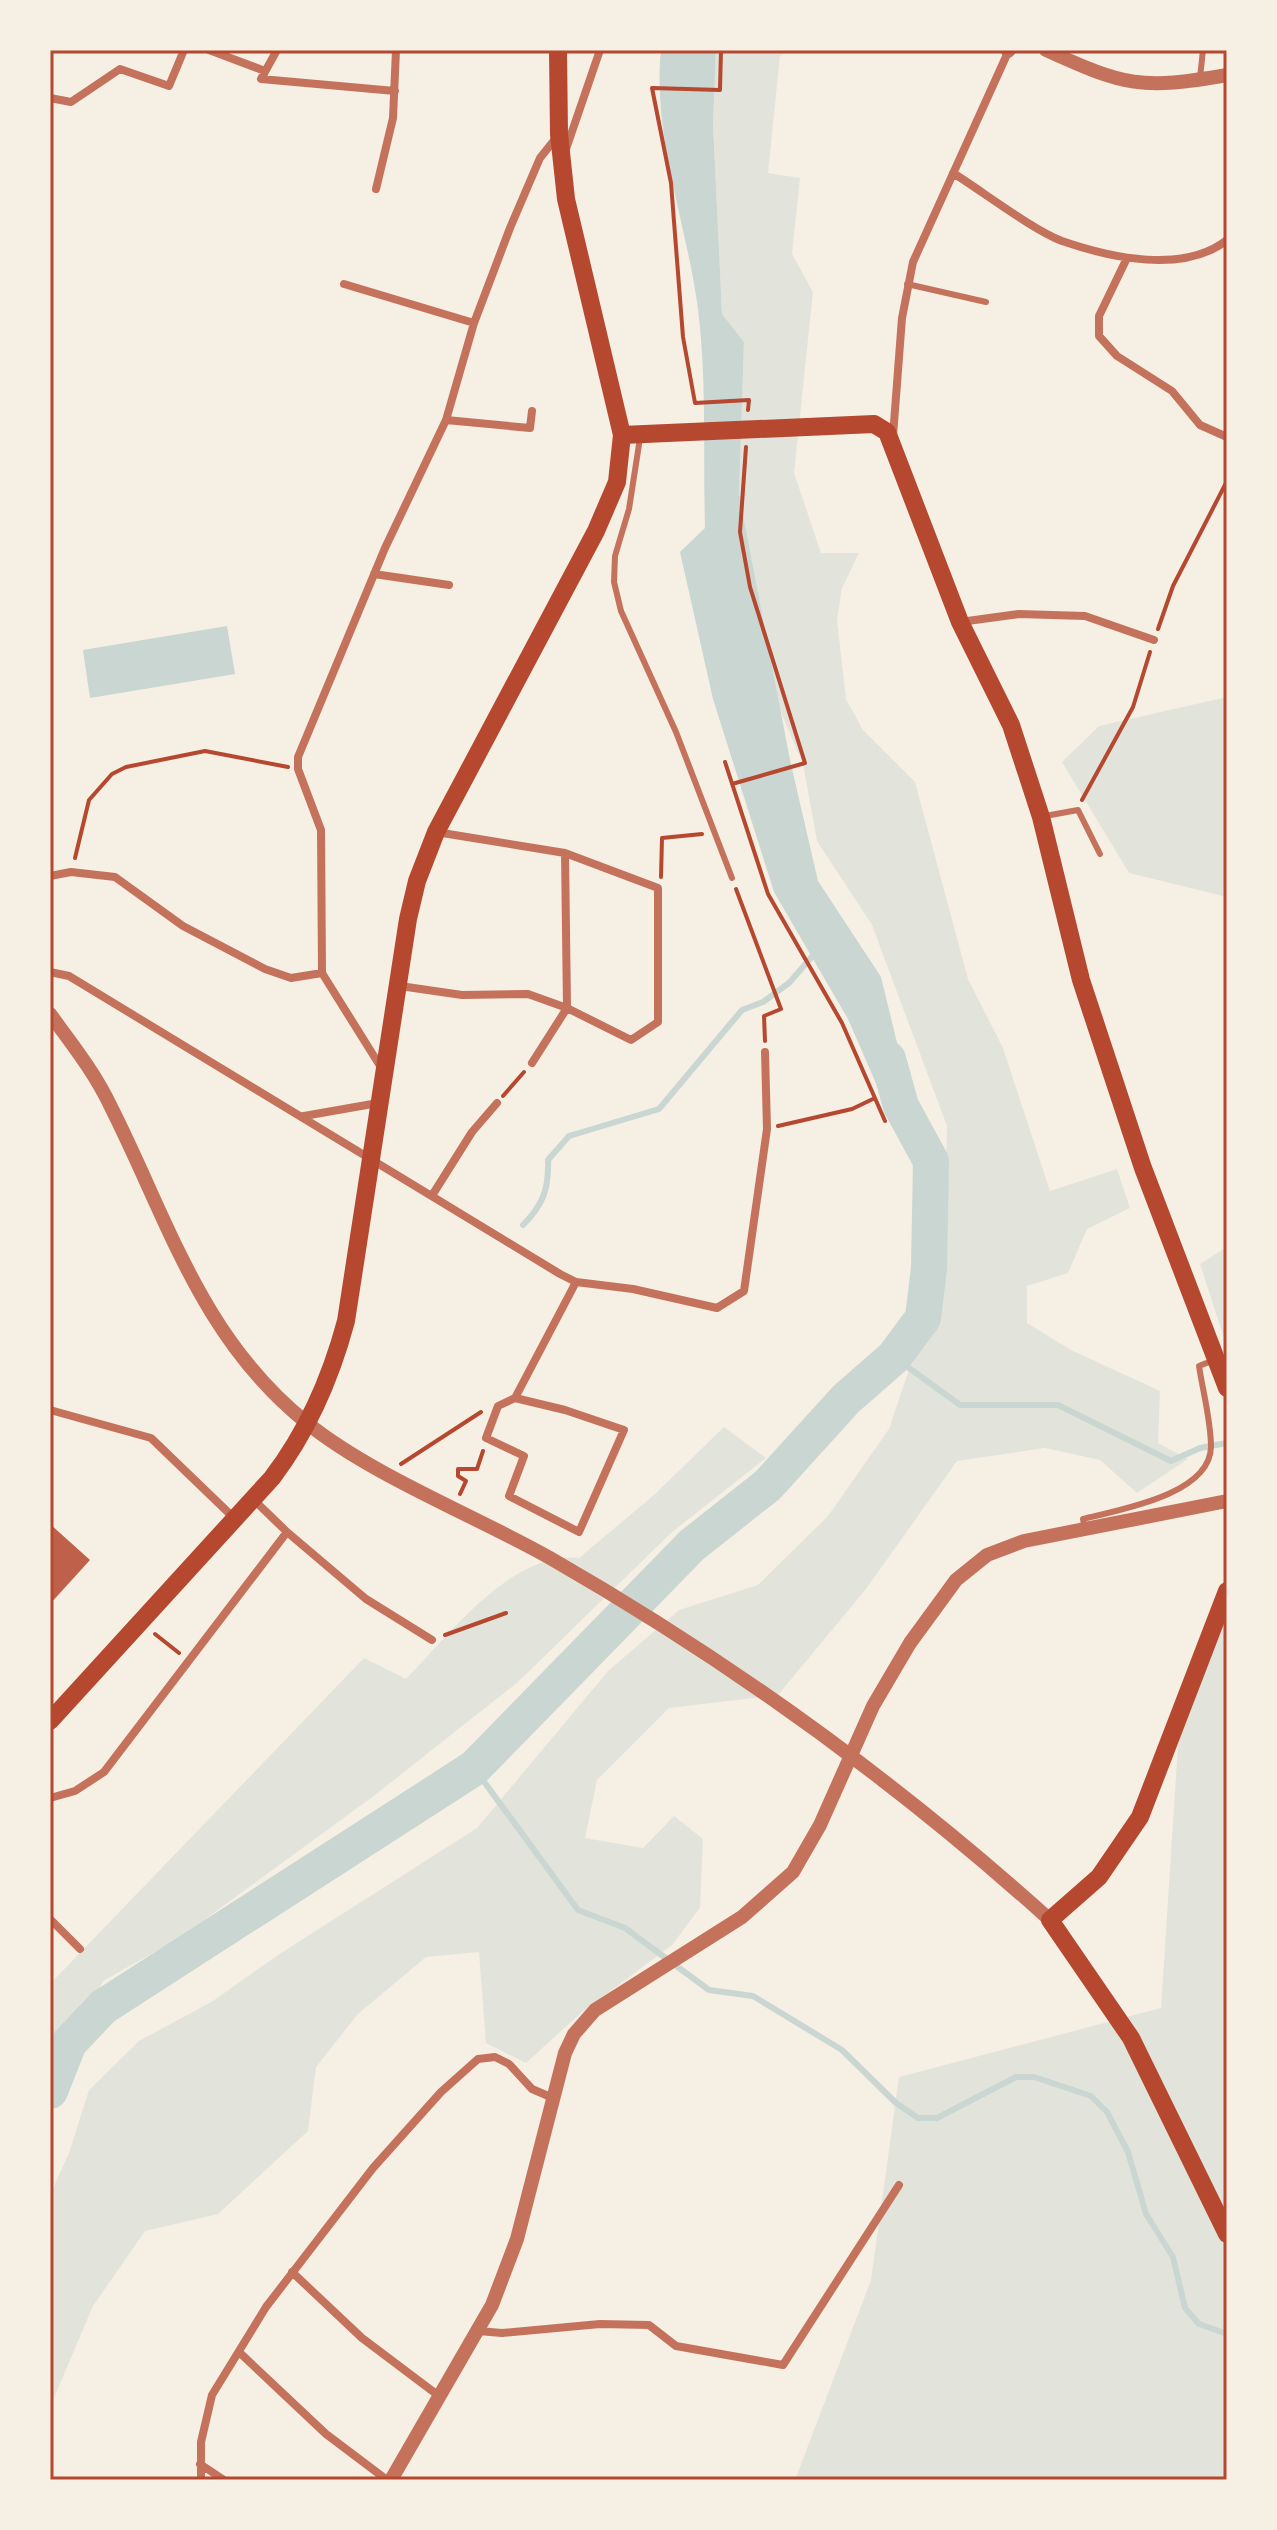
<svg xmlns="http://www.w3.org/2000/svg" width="1277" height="2530" viewBox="0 0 1277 2530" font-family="'Sofia Sans Condensed',sans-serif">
<rect width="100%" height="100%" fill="#f6efe4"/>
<path fill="#e2e4dc" d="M716 50H787L780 56 768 173 800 178 792 254 813 292 794 473 821 553H859L842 588 837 620 846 699 863 730 915 782 968 979 1003 1048 1050 1191 1117 1169 1130 1208 1087 1229 1068 1273 1027 1286V1323L1071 1350 1160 1391 1158 1443 1188 1459 1137 1493 1100 1460 1045 1448 957 1461 866 1589 778 1695 669 1708 597 1780 585 1838 643 1848 674 1816 703 1839 700 1908 672 1945 581 2013 526 2063 486 2043 479 1952 426 1957 358 2014 316 2067 308 2131 218 2214 145 2231 93 2306 51 2405 50 2419V2195L69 2153 89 2090 139 2041 213 2001 278 1955 477 1828 608 1671 679 1610 758 1585 828 1516 889 1429 943 1268 947 1126 872 925 817 841 803 764 780 710 739 493 744 342 722 314 713 124Z
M1227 697V897L1129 873 1062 762 1099 726Z
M1227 1247V1347L1200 1264Z
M724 1427 766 1458 671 1533 518 1682 375 1795 181 1937 103 1981 50 2083V1984L364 1658 406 1679C449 1635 511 1551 579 1558L654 1495Z
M1227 1620V2480H795L871 2280 899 2077 1161 2008 1179 1730Z"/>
<path fill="#c9d6d2" d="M661 50H716L713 124 722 314 744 342 739 493 790 760 818 881 881 977 911 1100 888 1111 848 1019 774 892 713 699 680 552 705 528C703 456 707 381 698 309 687 225 652 135 661 50Z
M227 626 235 674 90 698 83 650Z"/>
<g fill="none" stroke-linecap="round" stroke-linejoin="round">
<path stroke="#c9d6d2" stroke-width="6" d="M523 1225C543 1205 549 1189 548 1160L569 1136 659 1109 742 1010 763 1002 789 983 815 953
M894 1357 960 1405H1058L1171 1461 1200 1448 1227 1443
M474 1768 578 1910 625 1928 709 1990 753 1996 842 2050 896 2103 918 2118H937L1016 2077H1034L1091 2096 1107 2112 1128 2152 1146 2214 1173 2257 1185 2308 1199 2324 1227 2334"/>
<path stroke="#c9d6d2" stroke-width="36" d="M50 2091 69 2043 103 2007 474 1768 692 1545 768 1485 846 1399 894 1357 923 1318 929 1268 931 1161 901 1106 888 1059"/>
</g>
<path fill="#bf614a" d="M50 1524 90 1560 50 1604Z"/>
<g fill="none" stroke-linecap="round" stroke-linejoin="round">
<path stroke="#b5482f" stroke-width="4" d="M721 50 720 90 652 88 671 183 683 337 695 403 749 400 748 410
M1158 629 1173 586 1227 481
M725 762 768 894 842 1023 885 1121
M732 784 805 763 750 587 740 532 746 447
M1082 800 1133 707 1150 652
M75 858 89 800 112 774 126 767 205 751 288 767
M661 877 662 838 702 834
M736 889 781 1009 764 1016 765 1041
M503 1096 524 1072
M778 1126 852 1109 875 1098
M401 1464 481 1412
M460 1494 466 1481 458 1476V1469H477L483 1451
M155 1634 179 1653
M445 1635 506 1613"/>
<path stroke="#c5725c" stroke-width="6" d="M1200 78 1203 50
M907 284 986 302
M640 438 629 509 615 556 614 582 621 611 676 732 732 878
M1045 816 1078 810 1100 854
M1085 1530 1083 1519C1118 1510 1210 1495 1211 1447 1211 1421 1203 1392 1199 1366L1214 1360"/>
<path stroke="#c5725c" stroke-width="8" d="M209 50 265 71
M277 50 261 79 395 91
M50 98 71 102 120 69 169 86 184 50
M565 152 600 50
M953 173C982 191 1033 230 1062 241 1111 258 1184 274 1227 240
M376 189 393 118 396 50
M1127 258 1099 316V336L1117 356 1172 391 1200 425 1227 437
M344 284 474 323
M446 420 530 428 532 411
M893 436 902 318 913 262 1009 50
M374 574 449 585
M960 622 1019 614 1085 616 1154 640
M50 876 71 872 115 877 183 926 265 969 291 978 322 973 382 1069
M50 972 69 976 560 1274 576 1282 633 1289 717 1308 744 1291 767 1129 765 1052
M322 973 321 830 298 769V757L385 548 446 420 474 323 510 228 540 158 556 138
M400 986 462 995 528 994 567 1008 631 1040 658 1022V888L565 853 436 832
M532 1063 567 1008 565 853
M304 1116 378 1103
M433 1194 472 1132 497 1103
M515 1398 565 1410 624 1430 579 1532 509 1496 524 1456 486 1438 498 1406 515 1398 576 1282
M50 1410 151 1438 234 1518
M287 1532 366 1599 432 1640
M50 1798 75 1791 104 1772 287 1532 253 1499
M50 1919 80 1949
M292 2272 362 2338 439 2396
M478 2331 502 2333 600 2324 649 2325 676 2346 783 2365 899 2185
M239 2352 326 2434 387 2480
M200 2464 224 2480
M201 2480V2442L212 2395 266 2307 373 2168 441 2092 478 2059 495 2057 509 2064 532 2089 553 2098"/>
<path stroke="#c5725c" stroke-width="14" d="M1046 50C1125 86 1141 90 1227 75
M1008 51 1009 50
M50 1014C72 1044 95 1073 111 1107 169 1222 201 1338 307 1423 373 1476 474 1515 550 1558 728 1660 897 1782 1050 1920
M391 2480 492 2305 517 2239 565 2053 574 2034 595 2010 742 1917 793 1872 820 1825 873 1706 910 1643 956 1580 987 1555 1024 1541 1227 1501"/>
<path stroke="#b5482f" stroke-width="18" d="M622 435 874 424 887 432 960 622 1011 725 1041 817 1081 980 1143 1168 1227 1388
M1227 1591 1140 1817 1099 1877 1050 1920 1131 2038 1227 2234
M50 1721 272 1478C307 1432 331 1377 346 1321L408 919 417 881 436 832 596 531 617 482 622 435 566 199 559 134 558 50"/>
</g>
<rect width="1277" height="2530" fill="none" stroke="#f6efe4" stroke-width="104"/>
<rect x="52" y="52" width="1173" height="2426" fill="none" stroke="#b5482f" stroke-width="3"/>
</svg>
